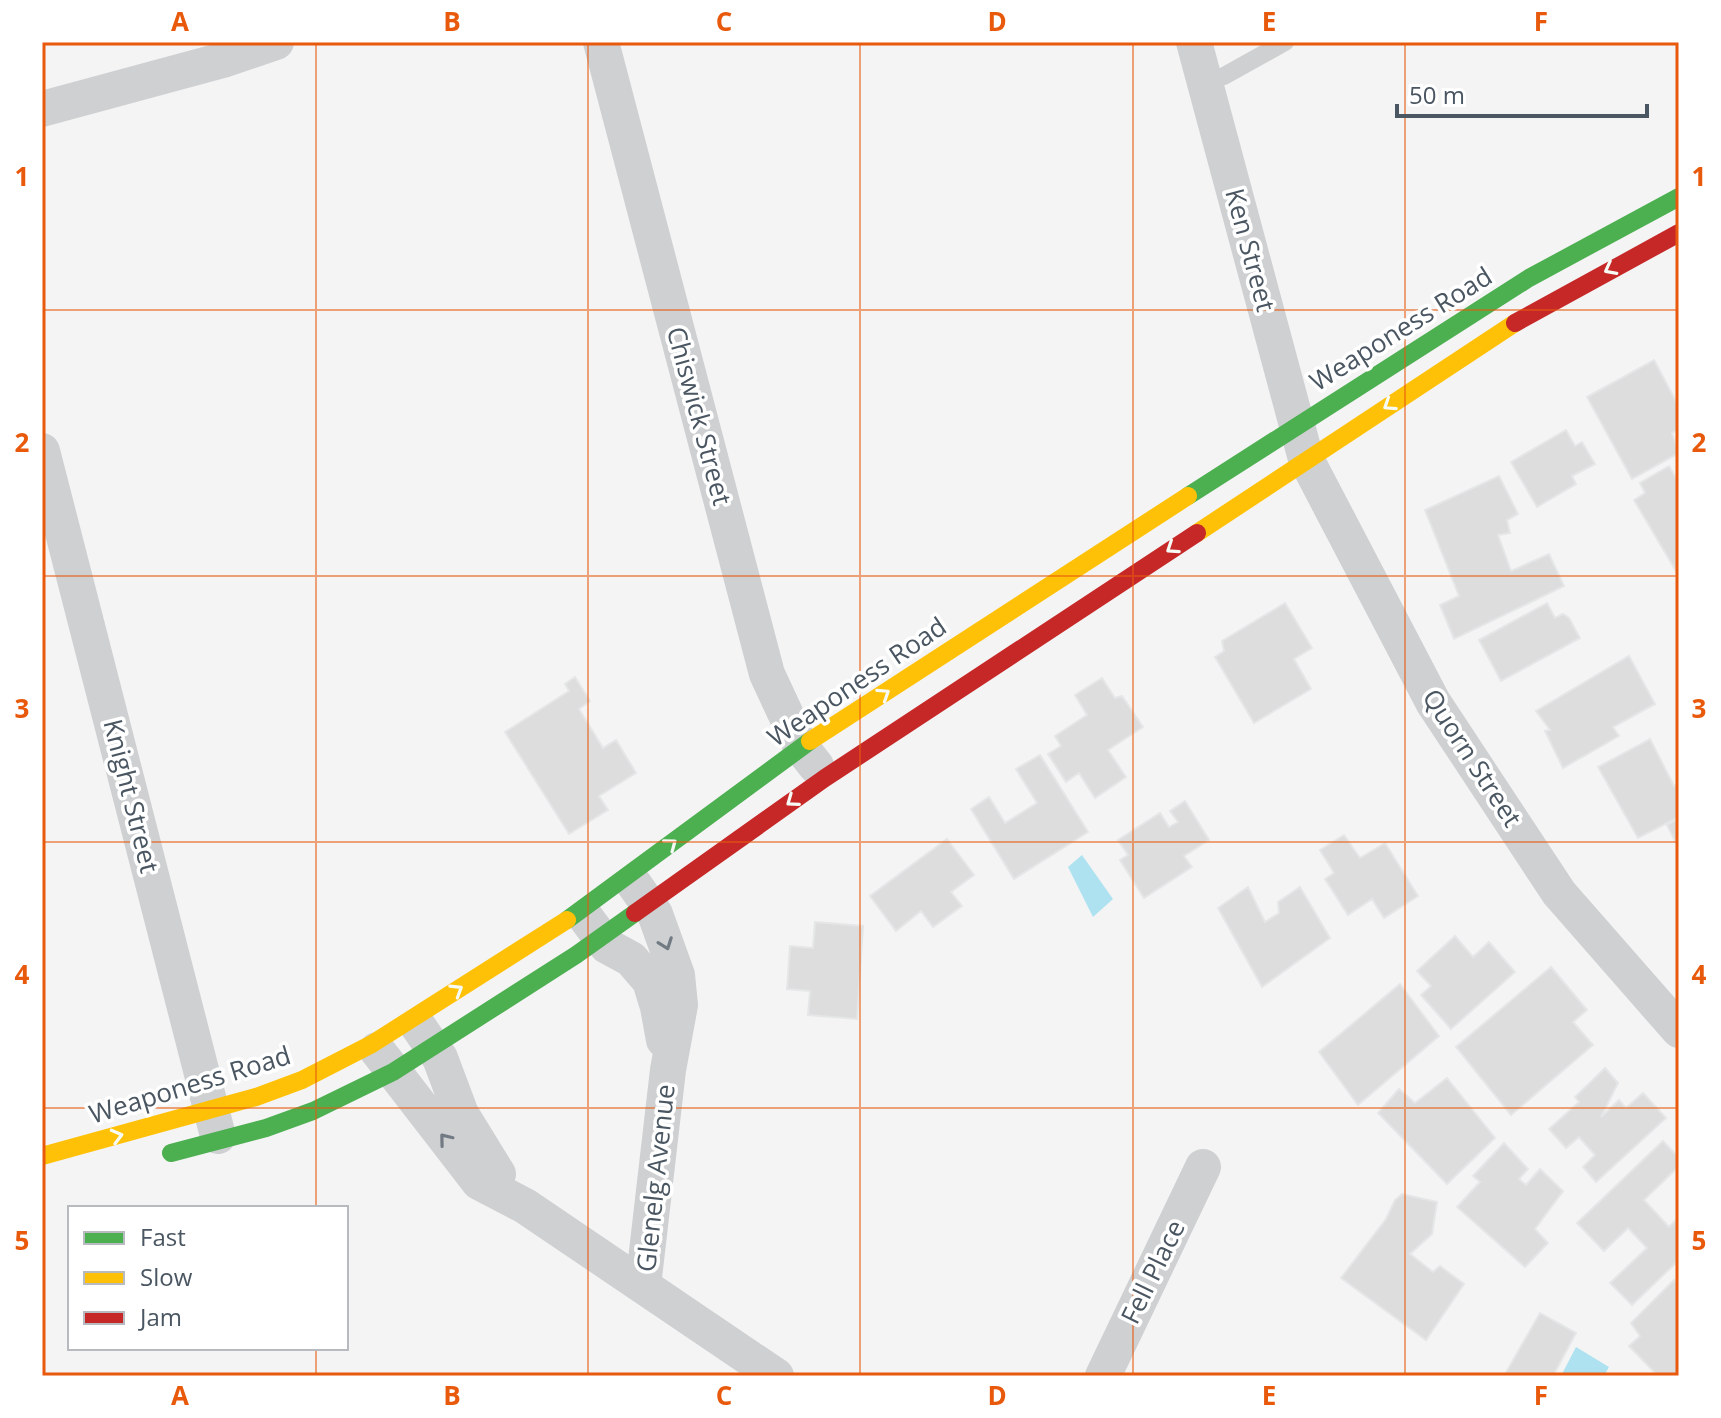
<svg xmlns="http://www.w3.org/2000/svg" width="1721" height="1418" viewBox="0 0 1721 1418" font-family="'Open Sans',sans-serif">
<rect width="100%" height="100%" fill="#f4f4f4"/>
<path fill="#aee2f0" d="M1082 855 1113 899 1093 917 1068 867Z
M1576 1347 1609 1367 1604 1376 1562 1374Z"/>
<path fill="#ddddde" stroke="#e5e6e7" stroke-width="2" d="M1654 360 1679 407V429L1672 433 1679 453 1632 479 1587 397Z
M1566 430 1575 446 1582 442 1595 464 1572 476 1576 484 1537 507 1511 462Z
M1669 466 1679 483V576L1634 500 1645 493 1640 483Z
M1499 476 1518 514 1507 520 1510 533 1498 535 1511 571 1549 554 1564 586 1454 639 1440 605 1459 596 1425 510Z
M1285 603 1312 648 1294 659 1311 689 1254 723 1215 657 1224 651 1222 641Z
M1547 603 1555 618 1563 614 1569 618 1580 638 1501 681 1479 640Z
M1629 656 1655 704 1613 727 1619 736 1563 768 1545 731 1550 730 1536 711Z
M575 677 590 701 579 709 603 748 616 740 636 773 599 796 608 810 569 834 505 732 569 691 565 684Z
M1102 678 1115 698 1122 696 1143 727 1108 750 1126 777 1095 798 1079 773 1066 782 1048 754 1061 746 1055 736 1087 715 1075 695Z
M1650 739 1674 786 1679 783V817L1638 838 1598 767Z
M1040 755 1088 832 1014 879 971 809 989 797 1005 823 1037 803 1016 769Z
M1185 801 1209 840 1184 856 1192 867 1144 898 1120 860 1128 855 1118 840 1160 813 1169 827 1178 822 1170 811Z
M1679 818V849L1667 825Z
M1344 835 1360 858 1385 843 1418 896 1384 918 1372 899 1348 915 1325 879 1334 873 1320 850Z
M947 839 974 875 951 892 962 906 933 927 921 911 896 931 870 896Z
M1248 887 1265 922 1279 913 1278 902 1300 887 1330 938 1262 987 1218 908Z
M815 922 863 926 857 1019 808 1015 810 991 787 989 790 946 813 948Z
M1455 936 1473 957 1489 942 1515 972 1451 1029 1421 995 1431 986 1417 971Z
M1551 967 1587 1010 1573 1022 1593 1045 1511 1115 1456 1047Z
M1400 984 1439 1036 1358 1105 1319 1052Z
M1605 1068 1618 1083 1601 1117 1619 1100 1626 1108 1643 1093 1666 1118 1596 1182 1583 1167 1595 1155 1579 1137 1566 1148 1549 1129 1579 1102 1575 1097Z
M1447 1078 1495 1138 1447 1184 1378 1113 1399 1089 1415 1103Z
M1663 1141 1679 1158V1166L1644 1200 1669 1227 1679 1217V1260L1632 1305 1610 1283 1647 1248 1628 1228 1604 1251 1577 1223Z
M1504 1143 1528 1169 1519 1179 1526 1185 1540 1169 1563 1191 1535 1229 1548 1243 1525 1267 1457 1207 1480 1182 1473 1176Z
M1402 1194 1437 1202 1432 1234 1410 1254 1433 1272 1440 1266 1464 1284 1426 1340 1341 1278 1386 1219 1395 1200Z
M1674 1280 1679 1286V1376H1658L1629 1346 1640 1336 1631 1323Z
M1540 1313 1576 1333 1553 1376H1504Z"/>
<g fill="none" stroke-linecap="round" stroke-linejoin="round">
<path stroke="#ced0d2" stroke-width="18" d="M1204 82 1224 76 1285 42"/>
<path stroke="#ced0d2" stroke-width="36" d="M601 42 767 674 801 747 816 766
M1194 42 1306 459 1433 702 1559 893 1679 1030
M42 109 223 60 276 42
M42 451 218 1136
M634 884 655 914 677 975 680 1005 668 1070 643 1286
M586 918 607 946 631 959 650 981 658 1007 664 1040
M418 1026 440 1058 461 1114 498 1174
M377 1050 479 1182 525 1206 776 1376
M1103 1376 1203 1167"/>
<path stroke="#4caf50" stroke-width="18" d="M1188 496 1529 278 1679 197
M567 920 810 741
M171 1153 266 1128 313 1111 393 1072 576 955 635 913"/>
<path stroke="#ffc107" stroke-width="18" d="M1197 533 1515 323
M810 741 1188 496
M42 1156 256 1097 302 1080 372 1044 567 920"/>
<path stroke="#c62828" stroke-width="18" d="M1515 323 1679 233
M635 913 825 778 1197 533"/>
</g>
<defs><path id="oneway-chevron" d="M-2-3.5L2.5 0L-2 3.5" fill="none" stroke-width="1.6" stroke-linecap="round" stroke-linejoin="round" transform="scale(2)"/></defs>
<g stroke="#f6fbf6">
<use href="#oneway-chevron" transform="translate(1610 269) rotate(152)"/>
<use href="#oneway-chevron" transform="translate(1389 405) rotate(147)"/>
<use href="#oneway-chevron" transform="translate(1172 548) rotate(146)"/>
<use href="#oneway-chevron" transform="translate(884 694) rotate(-33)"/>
<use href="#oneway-chevron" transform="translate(792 801) rotate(144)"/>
<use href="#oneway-chevron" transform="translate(671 844) rotate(-37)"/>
<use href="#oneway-chevron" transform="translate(457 990) rotate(-32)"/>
<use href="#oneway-chevron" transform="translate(117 1136) rotate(-15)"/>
</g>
<g stroke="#727b83">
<use href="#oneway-chevron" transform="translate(666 944) rotate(70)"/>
<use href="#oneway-chevron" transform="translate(445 1139) rotate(-129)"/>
</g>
<path fill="none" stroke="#e8590c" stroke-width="2" stroke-opacity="0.55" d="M316 42V1208M588 42V1376M860 42V1376M1133 42V1376M1405 42V1376M42 310H1679M42 576H1679M42 842H1679M42 1108H1679M316 1348V1376"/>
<g text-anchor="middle" stroke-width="7" stroke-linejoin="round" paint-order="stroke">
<g font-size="26" fill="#4a5661" stroke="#fff">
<text transform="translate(1250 250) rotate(75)" y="9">Ken Street</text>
<text transform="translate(1401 329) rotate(-32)" y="9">Weaponess Road</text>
<text transform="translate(699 416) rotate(75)" y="9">Chiswick Street</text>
<text transform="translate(857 682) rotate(-34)" y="9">Weaponess Road</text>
<text transform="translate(1472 758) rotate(57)" y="9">Quorn Street</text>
<text transform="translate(131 796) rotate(76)" y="9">Knight Street</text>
<text transform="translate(190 1085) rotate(-17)" y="9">Weaponess Road</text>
<text transform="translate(656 1178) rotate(-84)" y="9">Glenelg Avenue</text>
<text transform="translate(1153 1272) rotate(-64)" y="9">Fell Place</text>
</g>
</g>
<rect width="1721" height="1418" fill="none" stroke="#ffffff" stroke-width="88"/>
<rect x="68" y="1206" width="280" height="144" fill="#ffffff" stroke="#b7bbc0" stroke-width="2"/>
<rect x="84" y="1232" width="40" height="12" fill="#4caf50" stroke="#b7bbc0" stroke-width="2"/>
<text x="140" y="1246" font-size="24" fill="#4a5661">Fast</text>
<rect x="84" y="1272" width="40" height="12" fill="#ffc107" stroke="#b7bbc0" stroke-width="2"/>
<text x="140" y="1286" font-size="24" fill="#4a5661">Slow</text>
<rect x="84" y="1312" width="40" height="12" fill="#c62828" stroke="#b7bbc0" stroke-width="2"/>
<text x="140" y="1326" font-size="24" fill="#4a5661">Jam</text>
<path d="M1397 104v12h250v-12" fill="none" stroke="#4a5661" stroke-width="4"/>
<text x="1409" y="104" font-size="24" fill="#4a5661" stroke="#ffffff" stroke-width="6" paint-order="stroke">50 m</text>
<rect x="44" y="44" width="1633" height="1330" fill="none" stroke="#e8590c" stroke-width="3"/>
<g font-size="26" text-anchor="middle" font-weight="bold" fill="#e8590c">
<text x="180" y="31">A</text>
<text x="452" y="31">B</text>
<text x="724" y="31">C</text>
<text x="997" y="31">D</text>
<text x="1269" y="31">E</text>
<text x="1541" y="31">F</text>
<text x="22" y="186">1</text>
<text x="1699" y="186">1</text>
<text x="22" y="452">2</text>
<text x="1699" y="452">2</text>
<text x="22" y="718">3</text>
<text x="1699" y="718">3</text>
<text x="22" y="984">4</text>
<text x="1699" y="984">4</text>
<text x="22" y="1250">5</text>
<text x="1699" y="1250">5</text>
<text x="180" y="1405">A</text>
<text x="452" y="1405">B</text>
<text x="724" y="1405">C</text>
<text x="997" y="1405">D</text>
<text x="1269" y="1405">E</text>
<text x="1541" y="1405">F</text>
</g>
</svg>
